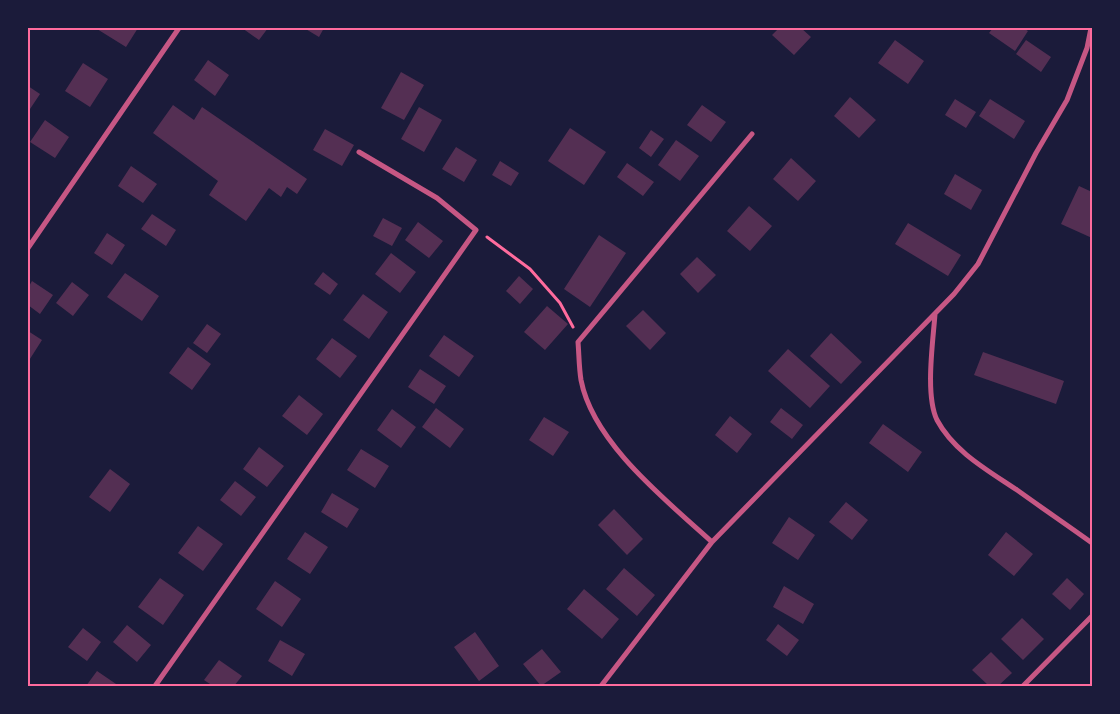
<svg xmlns="http://www.w3.org/2000/svg" width="1120" height="714" viewBox="0 0 1120 714" font-family="Raleway,sans-serif">
<rect width="100%" height="100%" fill="#1b1b3a"/>
<path fill="#542f53" d="M98 28H138L126 47 97 29Z
M242 28H268L259 40Z
M304 28H324L319 37Z
M779 28H801L811 37 794 55 772 35Z
M993 28H1023L1028 31 1015 51 989 33Z
M895 40 924 61 908 84 878 63Z
M1026 40 1051 57 1041 72 1016 54Z
M208 60 229 75 215 96 194 80Z
M83 63 108 79 90 107 65 91Z
M401 72 424 85 404 120 381 108Z
M28 86 40 94 28 112Z
M850 97 876 120 859 138 834 116Z
M955 99 976 112 966 128 945 115Z
M990 99 1025 121 1014 139 979 116Z
M173 105 194 120 202 107 307 179 297 194 287 187 281 197 269 188 246 221 209 195 218 181 153 133Z
M702 105 726 122 711 142 687 125Z
M419 107 442 120 424 152 401 139Z
M45 120 69 137 55 158 30 142Z
M570 128 606 152 584 185 548 161Z
M325 129 354 145 342 166 313 150Z
M651 130 664 139 651 157 639 148Z
M676 140 699 156 680 181 658 165Z
M456 147 477 160 464 182 442 169Z
M791 158 816 181 798 201 773 179Z
M500 161 519 173 511 186 492 175Z
M627 163 654 182 643 196 617 177Z
M131 166 157 184 143 203 118 186Z
M955 174 982 190 971 210 944 194Z
M1079 186 1092 192V238L1061 224Z
M749 206 772 226 750 251 727 231Z
M152 214 176 230 166 246 141 229Z
M383 218 402 228 392 246 373 236Z
M418 222 443 241 429 258 405 240Z
M908 223 961 255 948 276 895 244Z
M107 233 125 245 112 265 94 253Z
M599 235 626 253 590 307 564 289Z
M391 253 416 272 400 293 375 274Z
M697 257 716 275 698 293 680 274Z
M323 272 338 284 330 295 314 284Z
M125 273 159 296 142 321 107 297Z
M519 276 533 289 520 304 506 291Z
M32 281 53 295 40 314 28 305V288Z
M72 282 89 295 73 316 56 303Z
M363 294 388 312 369 339 343 320Z
M547 306 568 324 545 350 524 332Z
M643 310 666 333 650 350 626 326Z
M207 324 221 334 207 353 193 343Z
M28 331 42 340 28 362Z
M831 333 862 362 841 384 810 356Z
M444 335 474 356 459 377 429 356Z
M332 338 357 356 340 378 316 359Z
M188 347 211 364 192 390 169 373Z
M788 349 830 386 810 408 768 371Z
M983 352 1064 381 1056 404 974 375Z
M420 369 446 386 434 404 408 387Z
M299 395 323 414 307 435 282 416Z
M436 408 464 429 450 448 422 427Z
M781 408 803 425 792 439 770 422Z
M392 409 416 427 401 448 377 430Z
M730 416 752 434 737 453 715 435Z
M544 417 569 432 553 456 529 440Z
M883 424 922 452 908 472 869 443Z
M259 447 284 466 267 487 243 469Z
M361 449 389 466 375 488 347 470Z
M110 469 130 484 110 512 89 497Z
M235 481 256 497 241 516 220 500Z
M332 493 359 509 347 528 321 512Z
M846 502 868 520 852 540 829 522Z
M614 509 643 539 627 555 598 525Z
M789 517 815 535 798 560 772 543Z
M198 526 223 544 203 571 178 553Z
M305 532 328 547 310 574 287 559Z
M1006 532 1033 554 1014 576 988 555Z
M624 568 655 595 637 616 606 589Z
M160 578 184 595 163 625 138 607Z
M1067 578 1084 594 1070 610 1052 594Z
M275 581 301 599 282 627 256 609Z
M784 586 814 604 803 624 773 607Z
M584 589 619 619 602 639 567 609Z
M1022 618 1044 639 1023 660 1001 639Z
M778 624 799 640 787 656 766 640Z
M127 625 151 645 137 662 113 642Z
M83 628 101 642 87 661 68 647Z
M475 632 499 666 479 681 454 647Z
M280 640 305 654 292 676 268 661Z
M542 649 561 672 541 686 523 664Z
M991 652 1012 673 998 686H989L972 670Z
M219 660 242 676 234 686H213L204 680Z
M97 671 119 686H86Z"/>
<g fill="none" stroke-linecap="round" stroke-linejoin="round">
<path stroke="#ff6b9d" stroke-width="3" d="M487 237 530 269 560 303 573 327"/>
<path stroke="#c65784" stroke-width="5" d="M28 248 179 28
M935 314C933 342 925 395 937 420 954 452 989 471 1017 490 1042 508 1067 525 1092 543
M712 542C667 501 593 443 581 380 579 368 579 354 578 342L752 134
M155 686 476 230 437 198 359 152
M601 686 712 542 954 294 978 264 1036 153 1067 100 1087 48 1091 28
M1023 686 1092 616"/>
</g>
<rect width="1120" height="714" fill="none" stroke="#1b1b3a" stroke-width="58"/>
<rect x="29" y="29" width="1062" height="656" fill="none" stroke="#ff6b9d" stroke-width="2"/>
</svg>
